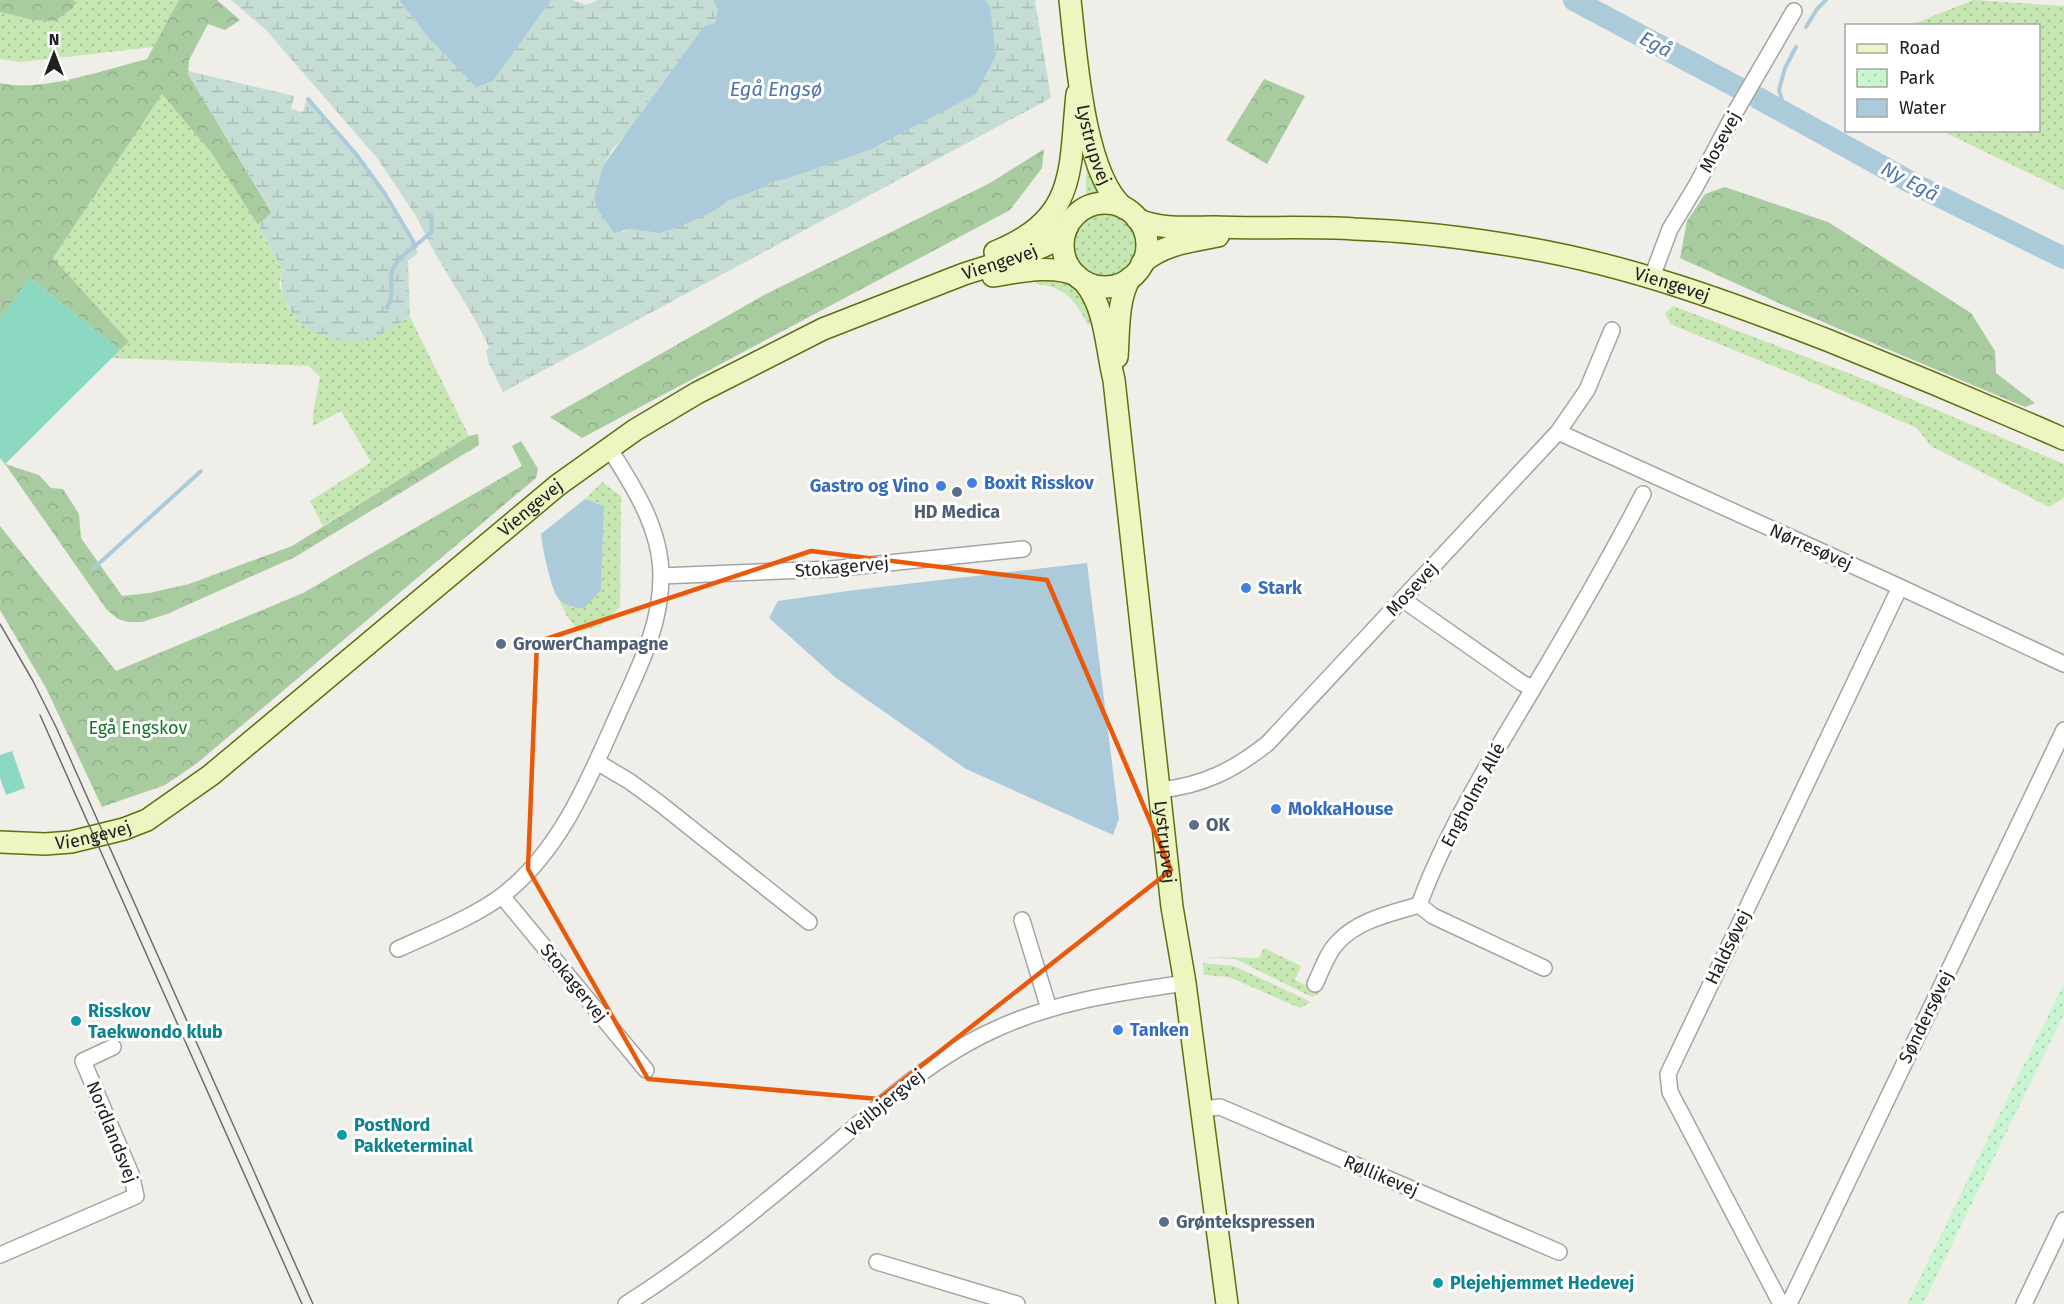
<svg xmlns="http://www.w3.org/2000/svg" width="2064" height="1304" viewBox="0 0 2064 1304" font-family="'Fira Sans',sans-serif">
<defs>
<pattern id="grass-dots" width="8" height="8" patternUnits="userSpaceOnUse" patternTransform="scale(1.5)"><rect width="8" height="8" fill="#c6e6b2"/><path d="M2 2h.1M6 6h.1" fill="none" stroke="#aac599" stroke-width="1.8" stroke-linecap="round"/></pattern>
<pattern id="forest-crowns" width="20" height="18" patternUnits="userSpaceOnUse" patternTransform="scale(1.5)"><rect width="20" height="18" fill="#a8cca0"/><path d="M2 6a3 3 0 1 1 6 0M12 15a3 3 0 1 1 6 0" fill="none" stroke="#90af8a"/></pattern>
<pattern id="wetland-marsh" width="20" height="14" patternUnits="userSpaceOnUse" patternTransform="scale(1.5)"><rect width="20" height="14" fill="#c6ddd5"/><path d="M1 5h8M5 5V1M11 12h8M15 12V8" fill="none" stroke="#aabdb7"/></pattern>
<pattern id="park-dots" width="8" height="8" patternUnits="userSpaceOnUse" patternTransform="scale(1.5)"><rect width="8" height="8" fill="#c9f6d1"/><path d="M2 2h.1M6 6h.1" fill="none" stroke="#acd3b3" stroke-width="1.8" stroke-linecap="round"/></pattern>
</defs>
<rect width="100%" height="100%" fill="#f0eee8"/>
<path fill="url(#grass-dots)" d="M74 0H179L154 47 20 62 0 59V12L33 20 74 7Z
M1973 0 2064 6V190L1942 131 2038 130V26L1911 25Z
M162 94 213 155 258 225 283 271 279 284 289 309 370 340 410 317 469 436 323 526 310 501 371 462 341 411 313 426V414L320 377 309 366 111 358 5 464 0 458V319L30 278 120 350 128 342 53 258Z
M1086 161 1101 196 1087 199H1086Z
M1070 245a35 35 0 1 1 70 0a35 35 0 1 1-70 0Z
M1056 275 1076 285 1098 325 1087 324C1076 300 1063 286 1036 284L1034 276Z
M1673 306 1866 380 2064 464V498L2049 507 1931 446 1917 428 1800 377 1670 324 1665 313Z
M602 482 621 496 620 607 600 626 580 632 568 618 558 598 572 608 601 590 604 506 585 499Z
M1264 948 1301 966 1295 980 1316 990 1321 989 1318 994 1312 997 1235 959 1202 957 1259 958Z
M1203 963 1234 966 1311 1002 1300 1008 1229 977 1204 975Z"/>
<path fill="url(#forest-crowns)" d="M0 0H74V7L55 21 33 20 0 12Z
M179 0H217L240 20 225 30 208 24 189 60 188 74 272 213 258 225 213 155 162 94 53 258 129 342 120 350 30 278 0 319V83C40 93 107 69 147 59Z
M1264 79 1305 96 1267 164 1226 140Z
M1044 149 1042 168 1010 210 582 438 550 417 764 295 990 183Z
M1725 187 1828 222 1971 313 1995 351 1996 373 2035 403 2025 407 1792 309 1680 258 1687 221 1705 194Z
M478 434 479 445 295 557 167 614 142 622H128L118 619 107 610 5 464 39 475 51 488 63 489 79 514 81 538 122 596 149 593 189 584 292 546 469 436Z
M521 441 538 469 536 478 196 764 165 785 102 807 46 688 0 610V526L116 671 303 593 522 466 512 446Z"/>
<path fill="url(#wetland-marsh)" d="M231 0H399L428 37 493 81 551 0H572L586 5 598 0H713L718 10 715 23 704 26 642 111 636 122 612 150 604 164 623 232 629 229 660 233 716 210 726 202 765 187 771 182 783 180 990 7 986 0H1035L1051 98 503 392 489 364 486 351 489 347 477 323 433 250 416 216 377 158 266 30Z
M188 71 294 96 291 109 303 112 306 101 313 103 356 154 385 194 418 253 408 261 410 317C398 324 383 336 369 340 352 344 326 340 311 330 292 318 276 293 283 271L258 225 272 212 188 74Z"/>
<path fill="url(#park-dots)" d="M2064 983V1014L1923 1304H1907Z"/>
<path fill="#8dd8c3" d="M30 278 120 350 5 464 0 458V319Z
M12 751 25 788 6 795 0 778V755Z"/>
<path fill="#accbda" d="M399 0H551L493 81 476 87 428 37Z
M713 0H986L990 7 996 55 976 94 869 150 783 180 771 182 765 187 726 202 716 210 683 225 660 233 629 229 614 233 598 210 594 198 604 164 704 26 715 23 718 10Z
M585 499 604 506 601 590 584 608C574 608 565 606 558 598 551 589 542 547 541 534Z
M1087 563 1119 819 1113 835 966 769 836 678 769 618 778 601 855 590Z"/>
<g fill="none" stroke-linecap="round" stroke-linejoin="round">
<path stroke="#accbda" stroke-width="4" d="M1806 27 1817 9 1826 0
M308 99 356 154 385 194 416 246
M1786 114 1779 90 1785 68 1796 47
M387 308C395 294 389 285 392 271 396 256 422 243 432 231L431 215
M94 568 201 471"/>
<path stroke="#accbda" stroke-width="22" d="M1574 0 1737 87
M1758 98 1912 183 2064 258"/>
<defs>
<path id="street" d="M1652 277 1670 229 1696 186 1733 116 1794 11
M1558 432 1900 587 2064 664
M661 576 831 569 1023 549
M1402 599 1522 683 1533 688
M597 762 629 781 658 802 809 922
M1161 790C1204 785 1234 770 1268 743L1558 432 1587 390 1612 330
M502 896 646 1070
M1419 905C1445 834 1488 764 1527 699 1567 632 1607 564 1643 494
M1022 920 1049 1009
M398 949C431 934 474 917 503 895 561 850 589 779 618 714 638 669 661 627 661 576 661 529 634 487 609 448
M1315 984C1322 970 1327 953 1338 942 1358 920 1392 913 1419 905L1433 916 1544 968
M1202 1109 1220 1107 1559 1252
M0 1255 136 1196 131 1174 83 1061 113 1047
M877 1262 1017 1304
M626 1304C696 1260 761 1206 824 1153 878 1107 931 1058 996 1029 1056 1001 1120 993 1185 983
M1781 1304 1670 1092 1668 1074 1900 587
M1789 1304 2064 730
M2024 1304 2064 1220"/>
<g id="secondary">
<path id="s1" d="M1070 0C1076 52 1083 174 1124 208"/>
<circle cx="1105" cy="245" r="42"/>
<path id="s2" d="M1137 219C1159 230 1190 227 1214 227 1260 229 1307 226 1354 229 1412 231 1470 238 1527 248 1631 266 1729 302 1827 340 1907 372 1986 405 2064 439"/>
<path d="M995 252C1078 218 1069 171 1077 94"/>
<path d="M1142 263C1163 244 1192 241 1218 236"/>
<path d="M993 276C1018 272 1052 264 1076 275"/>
<path id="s3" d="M1085 283C1106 309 1106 348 1114 380L1172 907 1185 983 1227 1304"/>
<path d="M1117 357C1119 332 1117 300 1130 278"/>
<path id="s4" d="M0 842 45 844 71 842 124 829 147 820 211 775 558 485 635 430 697 393 823 329 964 274 1024 255 1046 245 1067 227"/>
</g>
</defs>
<use href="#street" stroke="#a4a4a4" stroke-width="18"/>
<use href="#secondary" stroke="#5c710e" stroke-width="24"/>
<use href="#street" stroke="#fff" stroke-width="15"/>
<use href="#secondary" stroke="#edf5c1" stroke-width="21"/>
<path stroke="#6e6e6e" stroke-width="1.5" d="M0 624 33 681 56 727 313 1304
M40 715 302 1304"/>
</g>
<path fill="none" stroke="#e8590c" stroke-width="4.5" stroke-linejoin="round" d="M811 551 1047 580 1171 870 879 1099 648 1079 528 869 537 642Z"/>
<g fill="#3f7fe0" stroke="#fff" stroke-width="2">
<circle cx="972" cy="483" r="6"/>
<circle cx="941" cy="486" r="6"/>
<circle cx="1246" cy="588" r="6"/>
<circle cx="1276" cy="809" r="6"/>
<circle cx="1118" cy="1030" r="6"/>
</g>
<g fill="#5c6f8a" stroke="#fff" stroke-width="2">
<circle cx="957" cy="492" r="6"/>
<circle cx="501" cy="644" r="6"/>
<circle cx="1194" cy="825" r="6"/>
<circle cx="1164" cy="1222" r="6"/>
</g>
<g fill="#0f9aa8" stroke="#fff" stroke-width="2">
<circle cx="76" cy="1021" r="6"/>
<circle cx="342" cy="1135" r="6"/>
<circle cx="1438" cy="1283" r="6"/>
</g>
<g text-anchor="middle" stroke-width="6" stroke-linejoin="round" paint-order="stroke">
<g font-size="18" fill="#202020" stroke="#fff">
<text transform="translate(1720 142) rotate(-62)" y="6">Mosevej</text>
<text dy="6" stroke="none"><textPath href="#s1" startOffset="147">Lystrupvej</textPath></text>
<text dy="6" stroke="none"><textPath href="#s4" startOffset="1178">Viengevej</textPath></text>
<text dy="6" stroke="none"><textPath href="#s2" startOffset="542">Viengevej</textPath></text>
<text dy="6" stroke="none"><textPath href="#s4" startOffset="645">Viengevej</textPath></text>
<text transform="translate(1811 547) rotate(24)" y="6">Nørresøvej</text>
<text transform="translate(842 567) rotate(-5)" y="6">Stokagervej</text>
<text transform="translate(1412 589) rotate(-47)" y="6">Mosevej</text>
<text transform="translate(1473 795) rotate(-62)" y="6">Engholms Allé</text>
<text dy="6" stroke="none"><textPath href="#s4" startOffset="94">Viengevej</textPath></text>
<text dy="6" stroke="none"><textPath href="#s3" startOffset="567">Lystrupvej</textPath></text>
<text transform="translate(1728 947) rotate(-64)" y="6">Haldsøvej</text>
<text transform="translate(574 983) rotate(51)" y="6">Stokagervej</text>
<text transform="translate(1926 1017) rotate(-64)" y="6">Søndersøvej</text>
<text transform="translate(885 1103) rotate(-39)" y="6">Vejlbjergvej</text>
<text transform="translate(112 1132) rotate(68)" y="6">Nordlandsvej</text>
<text transform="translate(1381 1176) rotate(23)" y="6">Røllikevej</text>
</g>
<g font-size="18" font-weight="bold" fill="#366cbe" stroke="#fff" text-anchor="start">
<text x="984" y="489">Boxit Risskov</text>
<text x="929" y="492" text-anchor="end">Gastro og Vino</text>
<text x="1258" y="594">Stark</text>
<text x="1288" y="815">MokkaHouse</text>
<text x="1130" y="1036">Tanken</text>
</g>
<g font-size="18" font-weight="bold" fill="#4e5e75" stroke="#fff" text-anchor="start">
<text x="957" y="518" text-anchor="middle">HD Medica</text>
<text x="513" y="650">GrowerChampagne</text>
<text x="1206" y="831">OK</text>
<text x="1176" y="1228">Grøntekspressen</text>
</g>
<g font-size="18" fill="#157828" stroke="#fff">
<text x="138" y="734">Egå Engskov</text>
</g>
<g font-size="18" font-weight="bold" fill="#0d838f" stroke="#fff" text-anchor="start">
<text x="88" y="1017">Risskov<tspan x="88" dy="21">Taekwondo klub</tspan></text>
<text x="354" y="1131">PostNord<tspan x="354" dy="21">Pakketerminal</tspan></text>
<text x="1450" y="1289">Plejehjemmet Hedevej</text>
</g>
<g font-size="20" font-style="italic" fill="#5475a9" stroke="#fff">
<text transform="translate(1656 44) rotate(28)" y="7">Egå</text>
<text x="776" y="96">Egå Engsø</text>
<text transform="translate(1910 181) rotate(28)" y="7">Ny Egå</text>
</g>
</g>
<rect x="1845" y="24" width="195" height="108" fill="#ffffff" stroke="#a6a6a6" stroke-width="1.5"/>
<rect x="1857" y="44" width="30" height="9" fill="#edf5c1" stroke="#a6a6a6" stroke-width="1.5"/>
<text x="1899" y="54" font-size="18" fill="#202020">Road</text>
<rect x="1857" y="69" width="30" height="18" fill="url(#park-dots)" stroke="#a6a6a6" stroke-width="1.5"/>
<text x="1899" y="84" font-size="18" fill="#202020">Park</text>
<rect x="1857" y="99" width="30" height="18" fill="#accbda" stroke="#a6a6a6" stroke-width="1.5"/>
<text x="1899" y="114" font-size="18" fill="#202020">Water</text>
<g transform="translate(54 54)" stroke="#ffffff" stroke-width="4.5" paint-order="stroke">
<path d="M0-4.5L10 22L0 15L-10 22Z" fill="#202020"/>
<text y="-9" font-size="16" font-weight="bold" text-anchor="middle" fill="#202020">N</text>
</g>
</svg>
